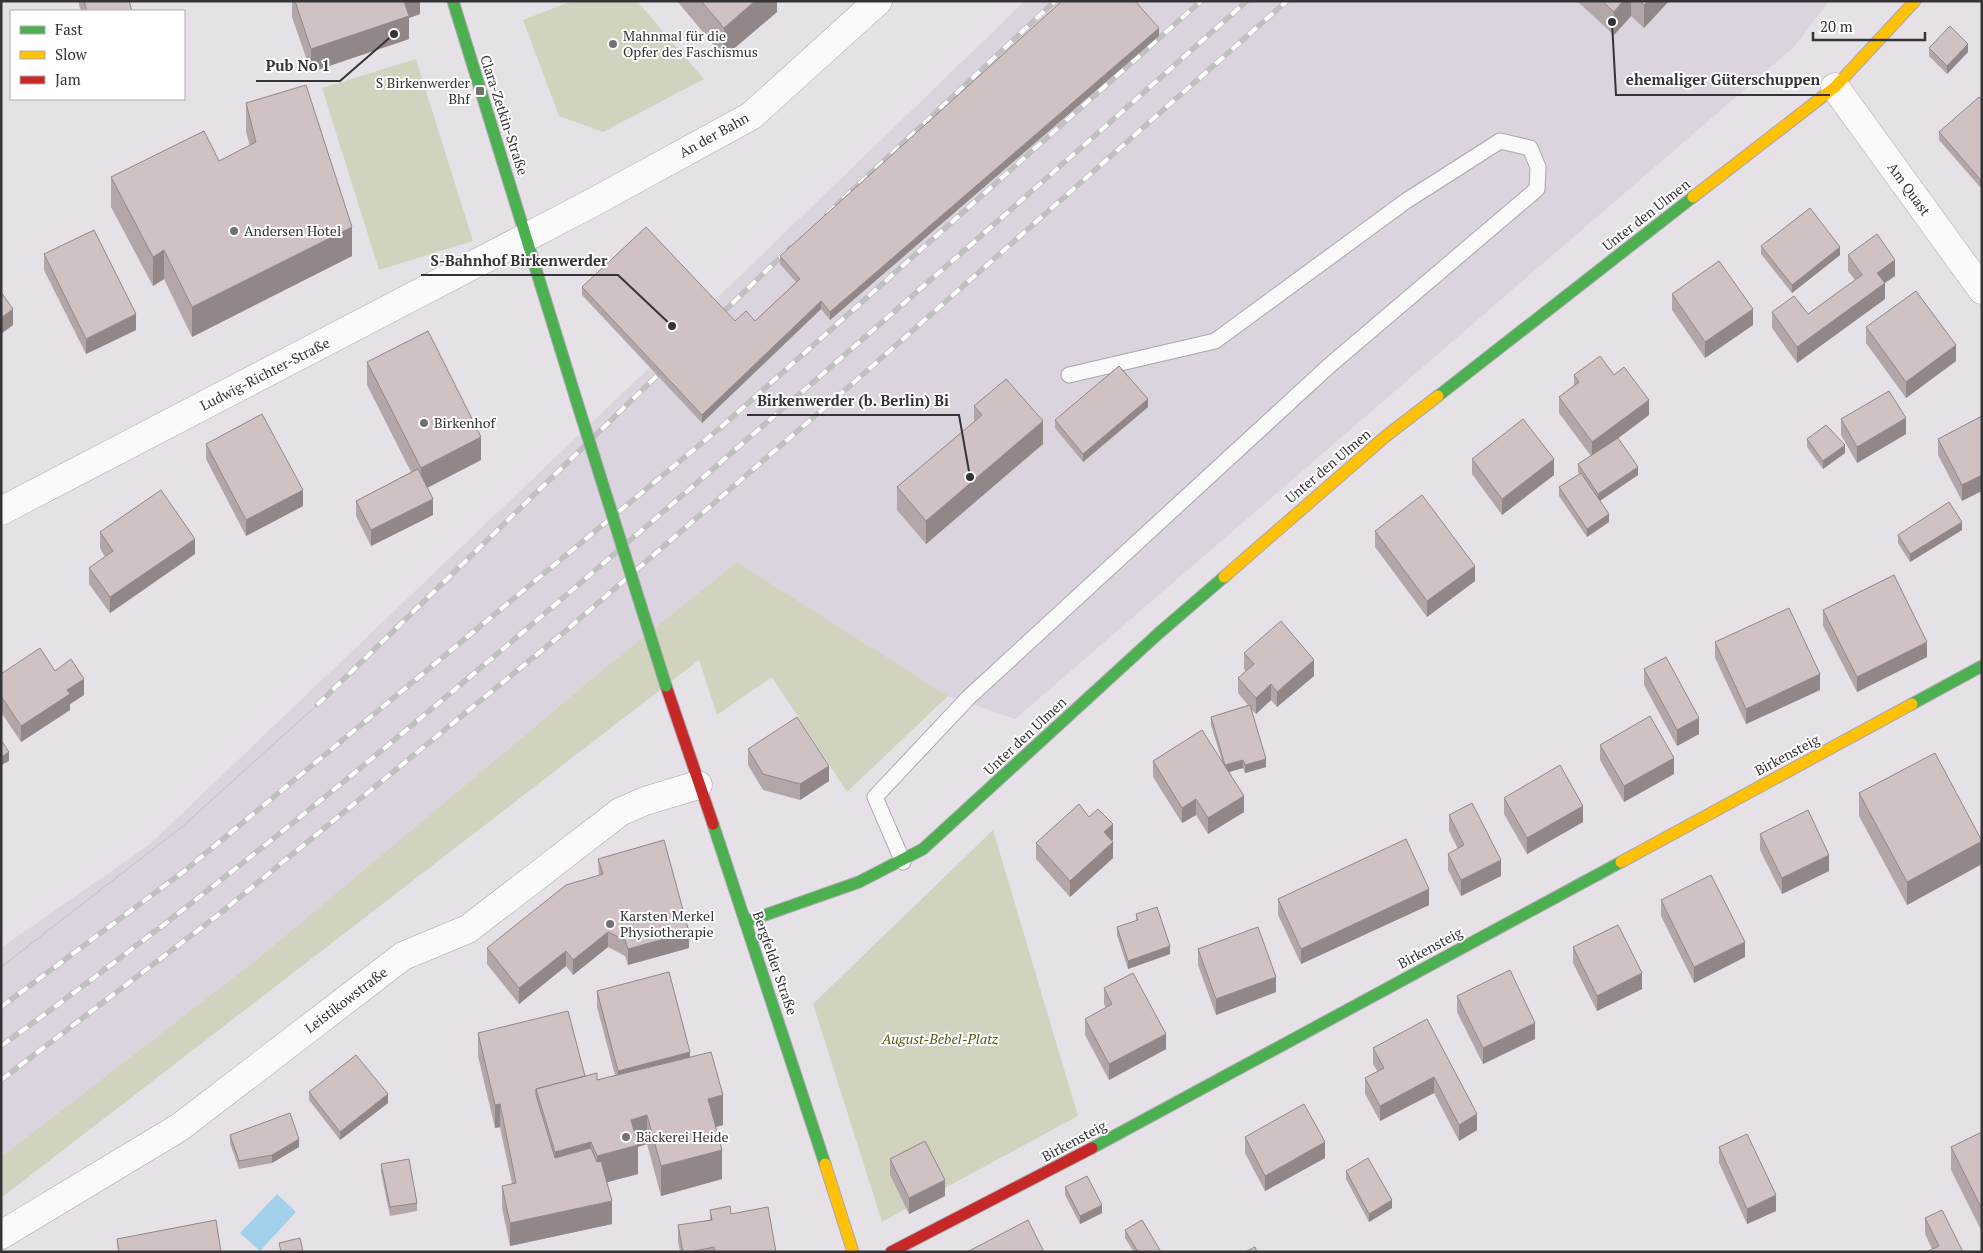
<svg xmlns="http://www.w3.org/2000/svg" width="1983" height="1253" viewBox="0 0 1983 1253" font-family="'PT Serif',serif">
<rect width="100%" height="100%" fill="#e5e1e7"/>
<path fill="#dbd3de" d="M1025 1H1829L1795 46 1015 719 948 696 737 562 606 667 260 957 1 1157V948L149 845 650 367 711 304Z"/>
<path fill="#d2d3bf" d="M572 1H637L704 79 603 132 559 116 523 20Z
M416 59 473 241 379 270 322 88Z
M737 562 948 696 847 792 772 677 717 715 699 660 1 1198V1157L260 957 606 667Z
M993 830 1078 1116 882 1222 813 1004Z"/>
<path fill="#a2d0ea" d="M277 1194 296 1212 260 1251 240 1233Z"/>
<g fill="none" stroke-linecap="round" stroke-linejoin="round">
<defs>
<path id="lane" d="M903 862 875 797 969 697 1330 365 1537 189 1538 167 1530 148 1500 141 1406 201 1215 341 1069 375"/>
<path id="street" d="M1835 87 1982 290
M1 511 590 204 751 116 878 1
M1 1235 180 1127 403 956 468 929 620 812 645 801 698 785"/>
<path id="fast" d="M453 1 576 399
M1438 396 1693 197
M1912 704 1982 666
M713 824 825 1164
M745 922 859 882 923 849 1159 633 1224 577
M1092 1148 1621 862"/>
<path id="slow" d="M1693 197 1835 87 1915 1
M1224 577 1386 436 1438 396
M1621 862 1912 704
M825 1164 853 1252"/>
<path id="jam" d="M666 686 713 824
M891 1252 1092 1148"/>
</defs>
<use href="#lane" stroke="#aaa7ac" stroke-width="17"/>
<use href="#street" stroke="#aaa7ac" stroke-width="29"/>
<use href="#fast" stroke="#aaa7ac" stroke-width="13"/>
<use href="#slow" stroke="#aaa7ac" stroke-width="13"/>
<use href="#jam" stroke="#aaa7ac" stroke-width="13"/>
<use href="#lane" stroke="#fbfafb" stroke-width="15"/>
<use href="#street" stroke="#fbfafb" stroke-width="28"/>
<use href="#fast" stroke="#4caf50" stroke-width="11"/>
<use href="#slow" stroke="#ffc107" stroke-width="11"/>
<use href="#jam" stroke="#c62828" stroke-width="11"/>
<path stroke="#c0c0c1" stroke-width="1" d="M1 967 183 826 317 705"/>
<defs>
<path id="rail" d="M827 214 1055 1
M716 319 790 248
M317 705 667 366
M1 1007 183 872 720 428 1201 1
M1 1046C229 882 444 701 656 518 855 347 1051 175 1247 1
M1 1080 218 915 562 634 844 391 1287 1"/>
</defs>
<use href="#rail" stroke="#c0c0c1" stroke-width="5.5"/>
<use href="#rail" stroke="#fff" stroke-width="4" stroke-dasharray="11" stroke-linecap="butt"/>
<defs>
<path id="fast-bridge" d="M576 399 666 686"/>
</defs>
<use href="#fast-bridge" stroke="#aaa7ac" stroke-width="13" stroke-linecap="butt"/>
<use href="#fast-bridge" stroke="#4caf50" stroke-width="11"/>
</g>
<path fill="#b3a6a8" d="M79 1H84L132 11H81L79 5Z
M292 1H420V14L409 18V39L311 72 292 17Z
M677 1H777V12L724 57Z
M1577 1H1669L1644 28 1631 16 1614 35Z
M1159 36 830 320 821 309 702 423 582 295V287L735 321H755L796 282 780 264V256Z
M1929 48 1968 52 1947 74 1929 56Z
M1982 100 1980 187 1939 140V132Z
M246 103 352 256 192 337 164 279 153 286 111 207V177L219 161 250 146 246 132Z
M1761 246 1840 255 1792 293 1761 254Z
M44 254 136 330 86 354 44 270Z
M1848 255 1895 276 1885 283V299L1797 363 1772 328V312L1808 314 1855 280 1848 271Z
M1672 294 1753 325 1705 358 1672 310Z
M1866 327 1956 361 1906 398 1866 343Z
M367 362 481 460 427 488 433 515 371 546 356 516V501L411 472 367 385Z
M1574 375H1614L1649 415 1618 438 1638 475 1600 501 1609 522 1587 537 1559 496V487L1579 474 1578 472V464L1591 456 1559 413V397L1574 385Z
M974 406 1043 444 926 544 897 510V487L974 422Z
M1148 407 1083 462 1055 428V420Z
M1982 416 1962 501 1938 455V439Z
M1841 419 1906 434 1857 463 1841 435Z
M1807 439 1845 453 1823 469 1807 447Z
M206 444 303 506 246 536 206 459Z
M1472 459 1554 475 1502 515 1472 474Z
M1962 530 1910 562 1898 543V535Z
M1375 531 1475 581 1427 617 1375 547Z
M100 532 195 554 110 613 89 584V568L105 557 100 548Z
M1823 610 1927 657 1857 692 1823 626Z
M1715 642 1820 690 1746 724 1715 658Z
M1244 653 1314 676 1277 707 1271 700 1256 714 1250 708 1266 767 1245 773 1243 768 1229 772 1244 812 1208 834 1196 815 1182 823 1153 777V761H1222L1211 725V717L1248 705 1238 693V678L1246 671 1244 669Z
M1644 669 1699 734 1677 746 1644 685Z
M55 671 84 695 70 704V710L21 742 1 712V674Z
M1600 745 1674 774 1624 802 1600 760Z
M748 749 829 781 800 800 763 790 748 765Z
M1859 793 1982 841V864L1907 905 1859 816Z
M1504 798 1583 822 1527 854 1504 814Z
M1449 815 1501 876 1461 896 1448 870V854L1458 849 1449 831Z
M1089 817 1113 840H1112L1113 858 1070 897 1036 859V843Z
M1760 834 1829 871 1782 894 1760 850Z
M598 859 689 948 628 965 625 956 608 947 573 975 566 966 519 1004 487 964V948L599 876Z
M1278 899 1429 905 1301 964 1278 915Z
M1661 900 1745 957 1694 983 1661 916Z
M1136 914 1170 954 1128 969 1117 935V927L1136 921Z
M1573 947 1642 989 1597 1011 1573 963Z
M1198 949 1276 992 1216 1015 1198 965Z
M1104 988 1166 1049 1109 1080 1085 1035V1019L1106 1008 1104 1004Z
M597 991 690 1058 723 1125 716 1127 722 1179 661 1196 647 1144 638 1147V1174L607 1182 612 1224 510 1246 502 1208V1186L512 1184 500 1127 495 1128 478 1056V1033L585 1076 597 1080 615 1075 597 1007Z
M1457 996 1535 1039 1483 1064 1457 1012Z
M1427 1019 1477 1130 1459 1141 1434 1093 1380 1121 1365 1094V1078L1378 1072 1373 1064V1048Z
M309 1092 388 1103 340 1140 309 1100Z
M1982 1132V1232L1951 1170V1147Z
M230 1135 299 1147 272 1163 239 1169 230 1143Z
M1245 1137 1325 1158 1265 1191 1245 1153Z
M1719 1147 1776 1211 1747 1224 1719 1163Z
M890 1159 945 1196 909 1214 890 1175Z
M381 1164 417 1203V1211L390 1216 381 1172Z
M1346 1171 1392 1208 1369 1222 1346 1179Z
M1065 1187 1102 1213 1080 1224 1065 1195Z
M710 1210 731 1214 776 1252H680L678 1241V1225L710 1220Z
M1925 1218 1963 1252 1932 1249 1925 1234Z
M1125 1230 1161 1252H1134L1125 1238Z
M117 1239 221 1252H118Z"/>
<path fill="#928788" d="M402 1H420V14L409 18V39L311 72V49Z
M755 1H777V12L724 57V28Z
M1623 1H1631V16L1614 35V12Z
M1648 1H1669L1644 28V5Z
M1159 28V36L830 320V312Z
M1968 44V52L1947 74V66Z
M1982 178V186L1980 187V179Z
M352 227V256L192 337V307Z
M1840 247V255L1792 293V285Z
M164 250V279L153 286V257Z
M1895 260V276L1877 288V273Z
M1885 283V299L1797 363V347Z
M821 301V309L702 423V415Z
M13 309V325L1 334V318Z
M1753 309V325L1705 358V342Z
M136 314V330L86 354V339Z
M1956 345V361L1906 398V382Z
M1148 399V407L1083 462V454Z
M1649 400V415L1592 458V442Z
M1906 418V434L1857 463V447Z
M1043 421V444L926 544V521Z
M481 437V460L421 491V468Z
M1845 445V453L1823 469V461Z
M1554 459V475L1502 515V499Z
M1638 467V475L1598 502V494Z
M1982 475V491L1962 501V485Z
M303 490V506L246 536V520Z
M433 499V515L371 546V530Z
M1609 514V522L1587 537V529Z
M1962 522V530L1910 562V554Z
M195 539V554L110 613V597Z
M1475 566V581L1427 617V601Z
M1927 642V657L1857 692V677Z
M1314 660V676L1277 707V692Z
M1820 674V690L1746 724V709Z
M84 679V695L70 704V710L21 742V726L67 690Z
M1271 684V700L1256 714V698Z
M1699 718V734L1677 746V730Z
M9 752V761L1 765V757Z
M1674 758V774L1624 802V786Z
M1266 759V767L1245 773V765Z
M1243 760V768L1225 773V765Z
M829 766V781L800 800V784Z
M1244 796V812L1208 834V818Z
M1196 799V815L1182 823V808Z
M1583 806V822L1527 854V838Z
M1113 824V840L1104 848V832Z
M1982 841V864L1907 905V882Z
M1113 842V858L1070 897V881Z
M1829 855V871L1782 894V878Z
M1501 860V876L1461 896V880Z
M1429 889V905L1301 964V949Z
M608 932V947L573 975V960Z
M689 932V948L628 965V949Z
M1745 942V957L1694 983V967Z
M1170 946V954L1128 969V961Z
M566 951V966L519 1004V988Z
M1642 973V989L1597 1011V996Z
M1276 977V992L1216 1015V999Z
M1535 1023V1039L1483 1064V1048Z
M1166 1034V1049L1109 1080V1064Z
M690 1052V1067L618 1087V1071Z
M1434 1077V1093L1380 1121V1106Z
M388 1094V1103L340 1140V1132Z
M723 1095V1125L708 1129V1099Z
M500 1104V1127L495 1128V1105Z
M1477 1114V1130L1459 1141V1125Z
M647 1115V1144L638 1147V1174L597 1185V1156L631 1120Z
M299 1139V1147L272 1163V1155Z
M591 1142V1171L555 1181V1152Z
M1325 1142V1158L1265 1191V1176Z
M722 1150V1179L661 1196V1166Z
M945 1180V1196L909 1214V1198Z
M1776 1195V1211L1747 1224V1209Z
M1392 1200V1208L1369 1222V1214Z
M612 1201V1224L510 1246V1223Z
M1102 1205V1213L1080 1224V1216Z"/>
<path fill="#d0c1c3" stroke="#928788" d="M84 1H129L132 11H87Z
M295 1H404L409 16 311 49Z
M701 1H755L724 28Z
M1062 1H1135L1159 28 830 312 821 301 702 415 582 287 646 227 735 321 746 311 755 321 800 279 780 256Z
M1602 1H1623L1614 12Z
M1640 1H1648L1644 5Z
M1950 26 1968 44 1947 66 1929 48Z
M306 85 352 227 192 307 164 250 153 257 111 177 204 131 219 161 256 142 246 103Z
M1979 97 1982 100V178L1980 179 1939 132Z
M1810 208 1840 247 1792 285 1761 246Z
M94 230 136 314 86 339 44 254Z
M1877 234 1895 260 1877 273 1885 283 1797 347 1772 312 1794 296 1808 314 1862 275 1848 255Z
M1719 261 1753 309 1705 342 1672 294Z
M1916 291 1956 345 1906 382 1866 327Z
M1 292 13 309 1 318Z
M428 331 481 437 421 468 367 362Z
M1600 356 1614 375 1624 367 1649 400 1592 442 1559 397 1579 382 1574 375Z
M1119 366 1148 399 1083 454 1055 420Z
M1006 379 1043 421 926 521 897 487 982 415 974 406Z
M1889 391 1906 418 1857 447 1841 419Z
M262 414 303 490 246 520 206 444Z
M1982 416V475L1962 485 1938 439Z
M1523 419 1554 459 1502 499 1472 459Z
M1826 425 1845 445 1823 461 1807 439Z
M1618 438 1638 467 1598 494 1578 464Z
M418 469 433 499 371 530 356 501Z
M1581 473 1609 514 1587 529 1559 487Z
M161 490 195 539 110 597 89 568 113 551 100 532Z
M1422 495 1475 566 1427 601 1375 531Z
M1949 502 1962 522 1910 554 1898 535Z
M1894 575 1927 642 1857 677 1823 610Z
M1789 608 1820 674 1746 709 1715 642Z
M1281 621 1314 660 1277 692 1271 684 1256 698 1238 678 1254 664 1244 653Z
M40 648 55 671 71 659 84 679 67 690 70 694 21 726 1 696V674Z
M1666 657 1699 718 1677 730 1644 669Z
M1250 705 1266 759 1245 765 1243 760 1225 765 1211 717Z
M1650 716 1674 758 1624 786 1600 745Z
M797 717 829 766 800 784 763 774 748 749Z
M1202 730 1244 796 1208 818 1196 799 1182 808 1153 761Z
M1 740 9 752 1 757Z
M1935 753 1982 841 1907 882 1859 793Z
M1560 765 1583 806 1527 838 1504 798Z
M1472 803 1501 860 1461 880 1448 854 1464 845 1449 815Z
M1079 804 1089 817 1098 809 1113 824 1104 832 1113 842 1070 881 1036 843Z
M1808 810 1829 855 1782 878 1760 834Z
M1406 839 1429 889 1301 949 1278 899Z
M664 840 689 932 628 949 625 940 608 932 573 960 566 951 519 988 487 948 566 885 603 874 598 859Z
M1711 875 1745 942 1694 967 1661 900Z
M1157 907 1170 946 1128 961 1117 927 1138 920 1136 914Z
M1618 925 1642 973 1597 996 1573 947Z
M1258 927 1276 977 1216 999 1198 949Z
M1510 970 1535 1023 1483 1048 1457 996Z
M669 972 690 1052 618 1071 597 991Z
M1133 973 1166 1034 1109 1064 1085 1019 1112 1004 1104 988Z
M568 1011 585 1076 536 1089V1095L555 1158 591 1148 597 1162 601 1161 612 1201 510 1223 502 1186 516 1183 500 1104 495 1105 478 1033Z
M1427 1019 1477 1114 1459 1125 1434 1077 1380 1106 1365 1078 1384 1068 1373 1048Z
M711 1052 723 1095 708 1099 722 1150 661 1166 647 1115 631 1120 638 1145 597 1156 591 1142 555 1152 536 1089 597 1073V1080Z
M356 1055 388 1094 340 1132 309 1092Z
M1304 1104 1325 1142 1265 1176 1245 1137Z
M290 1113 299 1139 272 1155 239 1161 230 1135Z
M1982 1132V1209L1951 1147Z
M1747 1134 1776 1195 1747 1209 1719 1147Z
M925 1141 945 1180 909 1198 890 1159Z
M1368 1158 1392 1200 1369 1214 1346 1171Z
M409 1159 417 1203 390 1207 381 1164Z
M1087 1176 1102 1205 1080 1216 1065 1187Z
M730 1206 731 1214 768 1207 776 1252H715L714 1247 690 1252H683L678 1225 712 1220 710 1210Z
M1942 1210 1963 1252H1926L1939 1246 1925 1218Z
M216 1220 221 1252H119L117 1239Z
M1028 1220 1044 1252H967Z
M1142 1220 1161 1252H1138L1125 1230Z
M300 1238 303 1252H281L279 1243Z
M1255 1247 1257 1252H1245Z"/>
<g fill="#737075" stroke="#fff" stroke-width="2">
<circle cx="613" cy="44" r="5"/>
<rect x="475" y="86" width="10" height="10" rx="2.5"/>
<circle cx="234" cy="231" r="5"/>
<circle cx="424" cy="423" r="5"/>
<circle cx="610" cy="924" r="5"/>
<circle cx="626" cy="1137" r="5"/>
</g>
<g text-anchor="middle" stroke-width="4" stroke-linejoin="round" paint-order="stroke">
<g font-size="14" fill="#363337" stroke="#fff" text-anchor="start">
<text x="623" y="41">Mahnmal für die<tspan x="623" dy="16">Opfer des Faschismus</tspan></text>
<text x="470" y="88" text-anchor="end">S Birkenwerder<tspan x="470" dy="16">Bhf</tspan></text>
<text x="244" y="236">Andersen Hotel</text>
<text x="434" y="428">Birkenhof</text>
<text x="620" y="921">Karsten Merkel<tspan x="620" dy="16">Physiotherapie</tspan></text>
<text x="636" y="1142">Bäckerei Heide</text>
</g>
<g font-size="14" fill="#363337" stroke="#fff">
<text transform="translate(504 115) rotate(72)" y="5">Clara-Zetkin-Straße</text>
<text transform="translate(714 135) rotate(-29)" y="5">An der Bahn</text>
<text transform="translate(1909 189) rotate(54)" y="5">Am Quast</text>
<text transform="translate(1646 215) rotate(-38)" y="5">Unter den Ulmen</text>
<text transform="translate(265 374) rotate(-27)" y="5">Ludwig-Richter-Straße</text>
<text transform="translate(1328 466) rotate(-40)" y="5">Unter den Ulmen</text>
<text transform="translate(1025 736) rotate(-43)" y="5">Unter den Ulmen</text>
<text transform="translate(1787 755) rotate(-28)" y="5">Birkensteig</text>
<text transform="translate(1430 948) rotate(-28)" y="5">Birkensteig</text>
<text transform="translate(775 963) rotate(71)" y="5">Bergfelder Straße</text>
<text transform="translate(346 1000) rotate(-37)" y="5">Leistikowstraße</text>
<text transform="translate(1074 1141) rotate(-28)" y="5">Birkensteig</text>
</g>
<g font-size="14" font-style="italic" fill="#555b13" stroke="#fff">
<text x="940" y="1044">August-Bebel-Platz</text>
</g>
</g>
<path fill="none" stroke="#363337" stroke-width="2" d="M394 34L340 81H256M1612 22L1616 95H1830M672 326L618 275H421M970 477L959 415H747"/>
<g fill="#363337" stroke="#fff" stroke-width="2">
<circle cx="394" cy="34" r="5"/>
<circle cx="1612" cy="22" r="5"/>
<circle cx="672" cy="326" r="5"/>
<circle cx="970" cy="477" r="5"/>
</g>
<g font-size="15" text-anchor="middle" font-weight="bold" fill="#363337" stroke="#fff" stroke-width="4" stroke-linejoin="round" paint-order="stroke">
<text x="298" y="71">Pub No 1</text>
<text x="1723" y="85">ehemaliger Güterschuppen</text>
<text x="519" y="266">S-Bahnhof Birkenwerder</text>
<text x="853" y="406">Birkenwerder (b. Berlin) Bi</text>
</g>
<rect width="1983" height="1253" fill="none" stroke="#363337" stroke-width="5"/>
<rect x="10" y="10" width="175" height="90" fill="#ffffff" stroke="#afadaf"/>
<rect x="20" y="26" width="25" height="8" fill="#4caf50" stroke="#afadaf"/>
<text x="55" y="35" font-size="15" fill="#363337">Fast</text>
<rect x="20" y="51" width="25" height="8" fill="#ffc107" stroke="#afadaf"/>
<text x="55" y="60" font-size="15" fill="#363337">Slow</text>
<rect x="20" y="76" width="25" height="8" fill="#c62828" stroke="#afadaf"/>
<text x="55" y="85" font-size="15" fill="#363337">Jam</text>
<path d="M1813 32v8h112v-8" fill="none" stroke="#363337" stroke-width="2.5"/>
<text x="1820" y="32" font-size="15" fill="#363337" stroke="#ffffff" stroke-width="4" paint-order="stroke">20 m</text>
</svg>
